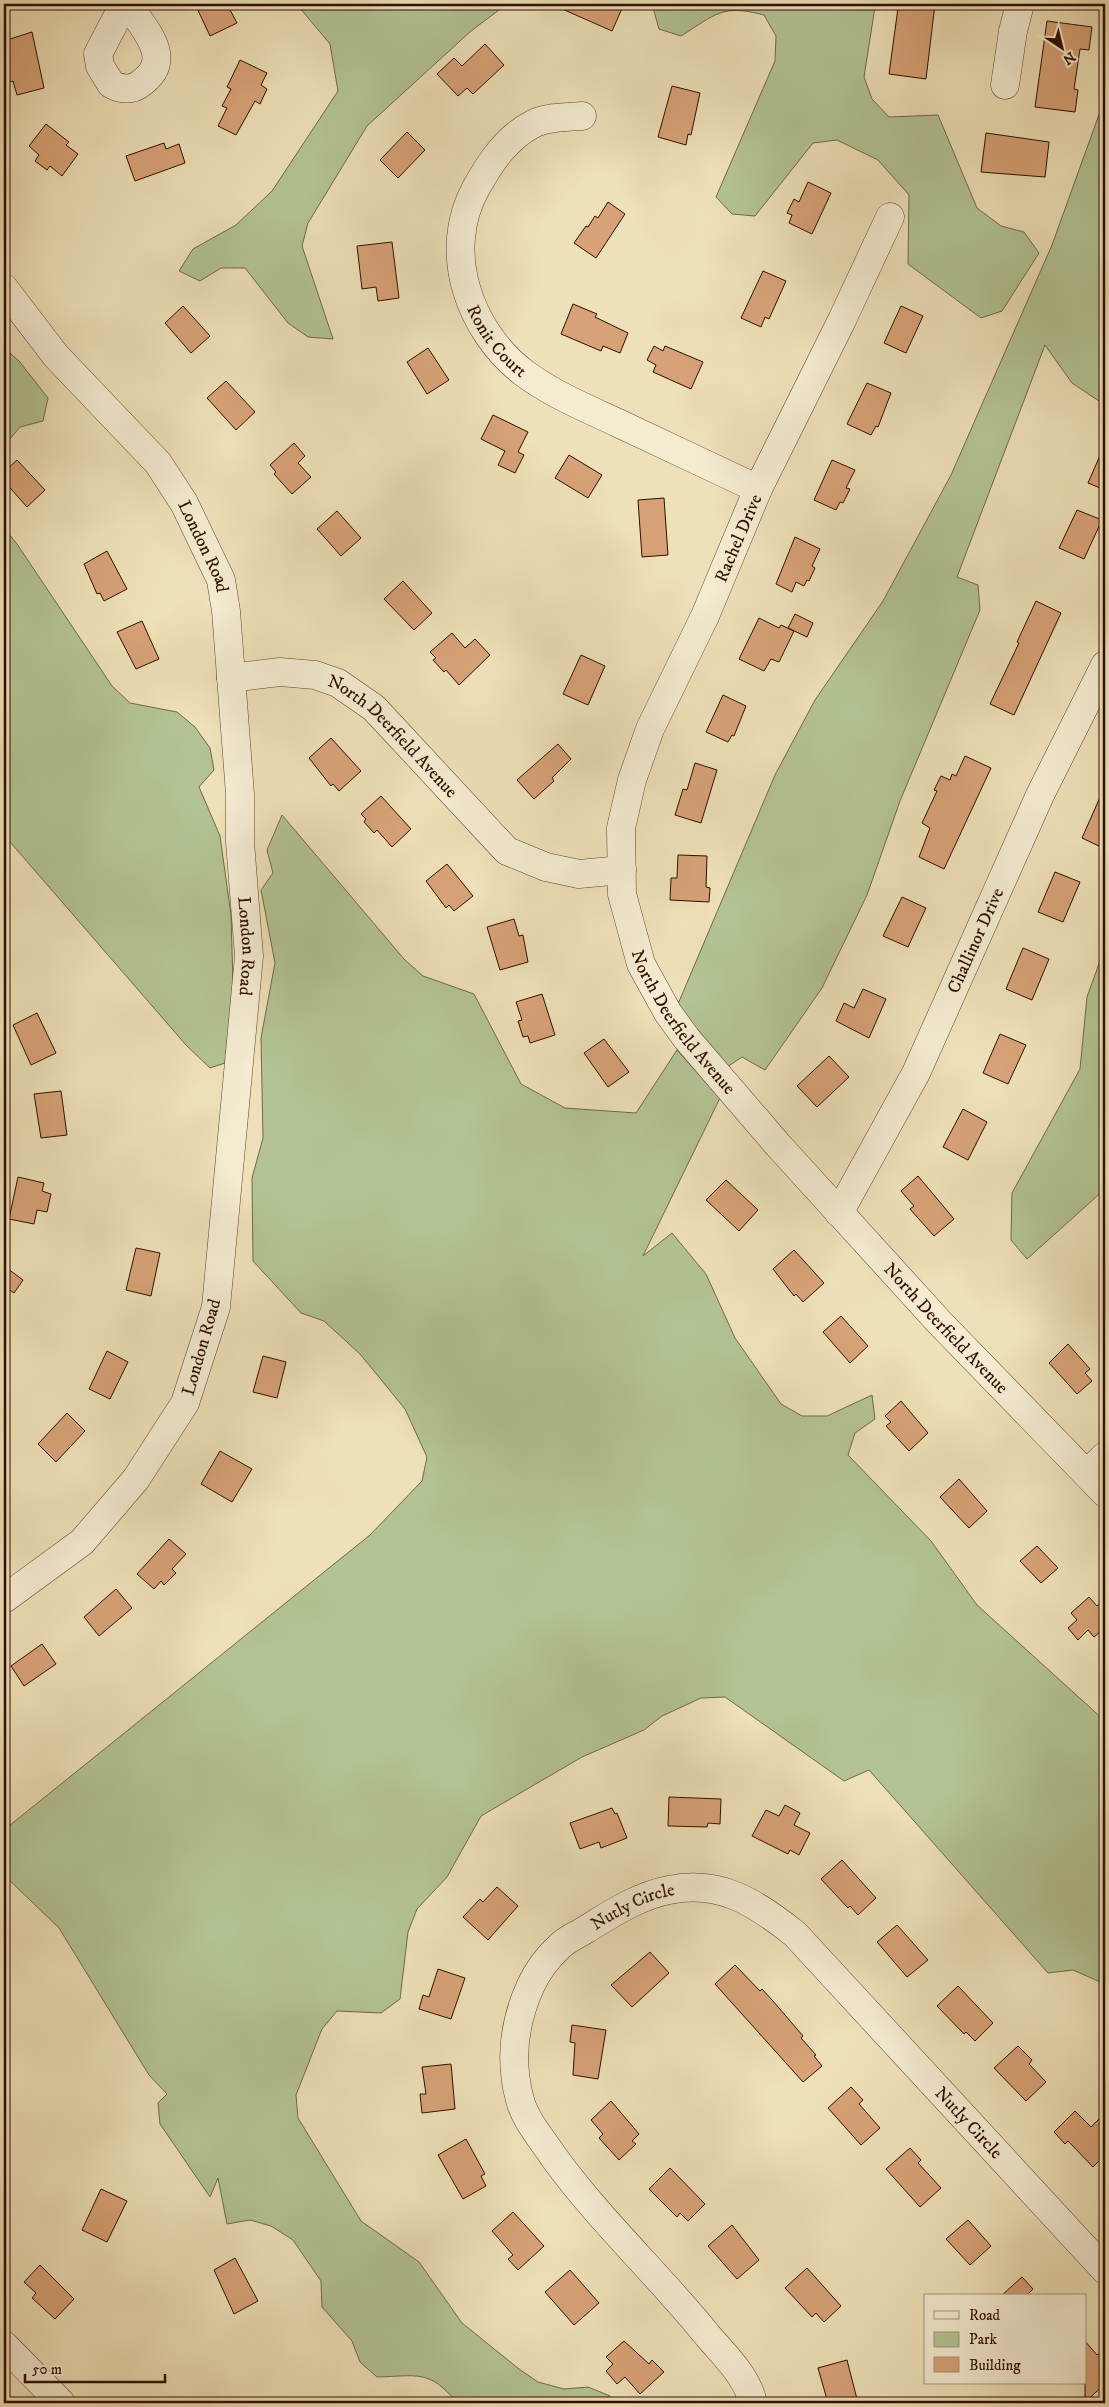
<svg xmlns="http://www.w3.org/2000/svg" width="1109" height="2407" viewBox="0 0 1109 2407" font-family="'IM FELL DW Pica',serif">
<rect width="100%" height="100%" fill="#eee0b8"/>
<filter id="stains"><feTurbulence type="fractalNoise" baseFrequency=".004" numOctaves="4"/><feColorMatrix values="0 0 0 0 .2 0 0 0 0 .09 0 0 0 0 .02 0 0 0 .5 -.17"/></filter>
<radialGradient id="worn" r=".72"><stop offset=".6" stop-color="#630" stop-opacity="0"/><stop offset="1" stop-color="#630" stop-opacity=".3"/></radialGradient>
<path fill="#b3c393" stroke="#70684a" d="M302 4H507L471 31 367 126 308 223 302 246 333 339 308 337 288 323 245 268H221L200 281 179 271 193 249 236 225 272 191 338 91 330 44 299 7Z
M652 4H873L875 7 864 77 872 99 889 117 938 115 977 208 1001 226 1024 232 1039 253 1002 311 981 318 908 264 909 195 878 160 837 140 813 143 755 216 732 214 716 197 775 61 776 36 764 15C722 4 716 14 681 36L659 29Z
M1105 98V405L1072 383 1045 345 957 577 978 585 980 610 900 801 867 895 822 988 765 1070 742 1057 727 1067 683 1022 678 1004 775 775 815 700 883 601 951 475 1052 245Z
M4 348 19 361 48 398 43 421 20 427 4 446Z
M4 528 17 544 112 686 130 703 177 712 195 727 210 748 214 770 199 787 220 836 231 915 233 984 225 1063 210 1068 186 1045 4 835Z
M282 815 404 959 423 976 474 994 521 1084 565 1108 636 1113 677 1050 720 1098 643 1256 672 1233 706 1274 735 1338 781 1404 802 1416H827L872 1395 875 1419 855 1433 848 1455 931 1541 977 1605 1105 1721V1984L1073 1970 1048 1973 869 1770 844 1781 725 1697 701 1698 662 1716 644 1730 582 1757 481 1816 447 1877 417 1909 408 1932 400 1999 381 2013 337 2011 322 2029 296 2095 298 2118 361 2221 419 2262 462 2323 519 2369 538 2382 564 2389 588 2387 610 2396V2403H457C430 2369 417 2376 377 2377L360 2362 352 2341 322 2307 321 2281 293 2240 271 2226 250 2220 227 2224 218 2178 210 2197 160 2124 158 2103 167 2094 149 2075 59 1928 4 1875V1830L370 1535 422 1481 427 1457 405 1409 360 1354 324 1321 301 1313 253 1261 252 1178 263 1138 261 1038 275 963 261 890 273 873 267 850Z
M1105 947V1189L1027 1259 1011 1240 1012 1193 1080 1069 1087 997Z"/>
<path fill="#d7a277" stroke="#2e0e00" d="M195 4H227L237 23 210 36Z
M551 4H624L612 31Z
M901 4H935L926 79 889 74 898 8H901Z
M1047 21 1092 27 1089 50 1080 49 1074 89 1078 90 1075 112 1035 107Z
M32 32 44 88 17 95 13 81 6 83 4 73V41Z
M485 44 504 65 473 94 467 88 458 96 437 74 454 58 462 66Z
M240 60 267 73 261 85 267 89 260 104 255 101 236 135 218 126 227 108 222 106 231 89 227 87Z
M672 86 700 93 691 135 688 134 686 145 658 137Z
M46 124 69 142 66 145 78 154 62 176 50 166 47 170 35 161 39 155 29 146Z
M407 132 425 150 398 178 380 160Z
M986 133 1049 142 1045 177 981 172Z
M164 143 166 149 179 144 185 163 135 181 126 156Z
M808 182 831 193 812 234 789 223 792 215 787 213 794 199 799 202Z
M608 202 625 214 596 258 574 243 586 226 588 227 595 216 598 218Z
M392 242 399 298 378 301 376 287 362 289 357 246Z
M763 271 786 281 769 319 765 317 761 327 741 318Z
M573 304 597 314 595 317 628 333 620 353 603 346 601 351 561 334Z
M183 306 210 336 191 353 165 323Z
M901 306 923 316 906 353 884 343Z
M654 346 663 351 665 346 703 362 691 389 653 372 656 365 647 360Z
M428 348 449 380 427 394 407 362Z
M226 381 255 412 236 430 207 398Z
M867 383 891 393 878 427 876 426 871 435 847 424Z
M493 415 528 432 518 452 524 455 515 473 498 465 505 451 481 439Z
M294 443 305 456 298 463 311 477 292 494 274 474 276 472 270 465Z
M1105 444V490L1088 483Z
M569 455 602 475 588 498 555 478Z
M17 460 45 490 27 507 4 481V472Z
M832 460 855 470 846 488 850 489 843 503 840 502 836 510 814 500Z
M664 498 668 555 642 557 638 500Z
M1077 510 1102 520 1084 559 1059 548Z
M337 511 361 538 341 556 317 529Z
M795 537 820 549 812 566 815 568 809 581 807 580 804 586 796 582 792 592 776 584Z
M107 551 127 589 104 601 100 593 97 594 84 564Z
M403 581 432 613 414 630 384 599Z
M1036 601 1061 613 1014 715 990 704 1019 643 1017 642Z
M795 614 813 623 807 637 788 628Z
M759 618 779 628 781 625 794 631 779 662 771 659 764 671 739 659Z
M142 621 159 659 136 669 117 632Z
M452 633 465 648 475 639 490 655 459 685 446 670 444 672 433 660 436 658 430 652Z
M581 655 605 666 588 705 563 694Z
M723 695 746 706 734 736 732 735 728 742 706 732Z
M331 738 361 771 339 791 333 784 331 786 309 758Z
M558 744 571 759 552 778 554 781 534 799 517 780Z
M965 756 991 768 944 869 919 857 930 828 922 823 937 791 934 790 941 776 950 780 952 774 956 776Z
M695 763 717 770 701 823 675 815 683 789 687 790Z
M1105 786V849L1082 838Z
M381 796 411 829 392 847 377 830 374 833 364 822 366 819 361 814Z
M678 855 707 856 706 887 710 888 709 902 670 900 671 878H677Z
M447 864 473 896 454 911 449 905 446 908 426 881Z
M1055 872 1080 882 1063 922 1038 912Z
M902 897 926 908 908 947 883 936Z
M514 919 519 936 523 935 528 962 500 970 487 927Z
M1023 948 1049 959 1032 1000 1006 989Z
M863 989 886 999 869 1038 836 1021 844 1003 854 1008Z
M542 994 555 1035 530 1043 528 1036 523 1037 518 1021 522 1020 516 1002Z
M37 1013 56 1053 31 1065 13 1025Z
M1000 1034 1026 1045 1008 1084 983 1073Z
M604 1039 629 1072 608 1087 584 1053Z
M829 1056 849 1077 817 1107 797 1086Z
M61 1091 67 1135 41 1138 34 1094Z
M963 1109 987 1122 968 1160 943 1147Z
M918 1176 954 1219 934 1236 910 1209 914 1206 901 1191Z
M18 1177 44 1183 42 1191 51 1194 47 1212 37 1210 34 1224 9 1219Z
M726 1180 758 1210 739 1231 706 1200Z
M136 1248 160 1253 151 1296 126 1290Z
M794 1250 824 1283 803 1302 796 1294 794 1296 773 1269Z
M4 1266 23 1280 14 1293 4 1286Z
M841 1316 868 1346 850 1363 823 1332Z
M1068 1344 1090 1369 1085 1373 1092 1381 1077 1394 1049 1363Z
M107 1351 128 1362 110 1399 89 1389Z
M263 1356 286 1362 277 1398 253 1392Z
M901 1401 928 1433 909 1451 886 1426 891 1422 885 1416Z
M67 1413 85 1431 56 1462 38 1444Z
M220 1451 252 1469 232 1502 201 1484Z
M959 1479 987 1511 969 1528 940 1497Z
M169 1539 186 1554 172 1569 176 1573 164 1585 161 1581 154 1589 137 1574Z
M1037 1546 1058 1568 1041 1583 1020 1561Z
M116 1589 132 1608 99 1636 84 1617Z
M1089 1597 1097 1606 1105 1599V1628L1094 1637 1088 1630 1078 1640 1068 1628 1077 1620 1071 1613Z
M42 1644 56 1664 24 1686 11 1666Z
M669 1797 721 1799 720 1824 708 1823 707 1827 668 1826Z
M785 1805 800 1813 794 1825 810 1833 799 1855 790 1850 788 1854 752 1836 766 1810 779 1816Z
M612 1808 615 1814 617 1813 627 1838 601 1848 599 1842 580 1849 570 1823Z
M842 1860 876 1898 858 1915 850 1906 848 1908 821 1879Z
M497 1887 518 1906 488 1940 463 1917 480 1899 483 1902Z
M897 1925 928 1960 907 1977 877 1942Z
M650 1952 669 1973 632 2007 611 1985Z
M735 1965 760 1991 762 1989 773 2001 803 2036 801 2038 816 2055 814 2056 822 2066 803 2082 715 1984Z
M438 1969 465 1978 451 2019 419 2009 423 1995 429 1997Z
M958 1986 993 2023 975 2041 966 2032 964 2034 937 2006Z
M572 2025 606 2030 598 2079 573 2075 575 2043 570 2042Z
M1018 2046 1032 2060 1029 2064 1046 2082 1026 2101 994 2068Z
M451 2064 455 2109 422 2113 420 2094H426L422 2067Z
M851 2087 863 2100 859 2104 880 2128 861 2145 828 2108Z
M611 2101 639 2134 632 2141 636 2144 619 2160 599 2138 603 2134 591 2120Z
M1075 2111 1091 2127 1105 2113V2155L1093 2167 1068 2141 1065 2144 1054 2132Z
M466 2139 485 2174 481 2176 486 2186 463 2199 438 2155Z
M910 2148 921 2160 918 2163 941 2188 920 2207 886 2169Z
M670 2168 705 2204 688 2221 680 2213 677 2217 649 2189Z
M101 2189 127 2201 107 2242 82 2230Z
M513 2212 544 2246 518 2270 508 2259 513 2255 492 2231Z
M968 2220 991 2246 970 2265 946 2239Z
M732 2225 759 2260 737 2279 708 2246Z
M235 2258 258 2301 234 2314 214 2270Z
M40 2265 74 2299 55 2319 32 2298 36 2293 24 2282Z
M807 2268 841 2306 824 2322 816 2313 812 2317 785 2288Z
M570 2270 599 2303 574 2325 545 2292Z
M1022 2277 1033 2289 1026 2296H1001Z
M624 2341 649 2364 652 2360 664 2372 640 2394 625 2377 617 2384 606 2371 613 2364 606 2357Z
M1085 2341 1097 2355 1105 2349V2384L1085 2402Z
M847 2360 858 2403H828L818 2368Z"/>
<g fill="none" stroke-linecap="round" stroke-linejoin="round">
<defs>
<g id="minor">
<path d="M124 4 98 54 100 66 111 84C120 89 131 91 140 84 176 59 144 30 128 4"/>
<path d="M1005 85 1013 31 1020 4"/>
<path id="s1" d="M582 116C566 117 547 117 533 124 506 138 490 163 476 188 441 251 469 331 524 373 552 394 586 408 618 423 665 445 711 467 758 489"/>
<path id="s2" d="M890 217 842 320 758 489 705 616 650 729 632 780 621 828 622 894 641 964 668 1013 687 1039 778 1145 940 1323 1105 1493"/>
<path id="s3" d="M4 288 56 356 158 463 184 503 221 580 226 611 240 794V842L249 956 216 1307 185 1403 136 1479 82 1542 4 1599"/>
<path id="s4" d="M231 678 280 672 315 675 338 683 374 708 507 851 546 867 579 874 622 870"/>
<path id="s5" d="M839 1213 916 1073 1040 795 1105 665"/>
<path d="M1087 1474 1105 1456"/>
<path d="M4 2345 61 2403"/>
<path id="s6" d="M753 2403C747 2376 725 2356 708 2336 658 2274 600 2221 553 2156 542 2139 525 2120 520 2100 509 2060 514 2022 531 1985 538 1970 549 1956 560 1946 567 1939 577 1935 585 1930 611 1914 638 1896 669 1890 720 1879 756 1903 795 1934L1105 2270"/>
</g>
</defs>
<use href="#minor" stroke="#5e422e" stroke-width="29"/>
<use href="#minor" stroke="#f4ebd1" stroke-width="28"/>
</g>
<g text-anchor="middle" stroke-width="4.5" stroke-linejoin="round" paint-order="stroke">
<g font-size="18" fill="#2e0e00" stroke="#f4ebd1">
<text dy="6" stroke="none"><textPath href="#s1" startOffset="302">Ronit Court</textPath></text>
<text transform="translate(738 538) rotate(-67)" y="6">Rachel Drive</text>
<text dy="6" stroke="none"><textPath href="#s3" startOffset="329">London Road</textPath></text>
<text dy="6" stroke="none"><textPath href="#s4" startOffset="185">North Deerfield Avenue</textPath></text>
<text dy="6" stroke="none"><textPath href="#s5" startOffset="305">Challinor Drive</textPath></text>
<text dy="6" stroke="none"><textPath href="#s3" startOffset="734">London Road</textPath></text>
<text dy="6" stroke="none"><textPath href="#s2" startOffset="879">North Deerfield Avenue</textPath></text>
<text dy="6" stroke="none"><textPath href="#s2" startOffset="1284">North Deerfield Avenue</textPath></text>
<text transform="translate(201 1347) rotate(-74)" y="6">London Road</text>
<text dy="6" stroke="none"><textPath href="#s6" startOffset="635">Nutly Circle</textPath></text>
<text dy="6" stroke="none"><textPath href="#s6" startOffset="1070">Nutly Circle</textPath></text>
</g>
</g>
<rect width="1109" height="2407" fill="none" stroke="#eee0b8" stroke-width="20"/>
<rect x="5" y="5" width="1099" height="2397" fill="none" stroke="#2e0e00" stroke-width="2.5"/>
<rect x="10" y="10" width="1089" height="2387" fill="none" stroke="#2e0e00"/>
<rect x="924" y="2294" width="162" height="90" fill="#f4ebd1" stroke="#a5937d"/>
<rect x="934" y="2311" width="25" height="8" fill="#f4ebd1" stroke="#a5937d"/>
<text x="969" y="2320" font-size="15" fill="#2e0e00">Road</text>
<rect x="934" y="2332" width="25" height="15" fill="#b3c393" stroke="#a5937d"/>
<text x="969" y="2344" font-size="15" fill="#2e0e00">Park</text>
<rect x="934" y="2357" width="25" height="15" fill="#d7a277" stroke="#a5937d"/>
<text x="969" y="2370" font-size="15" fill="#2e0e00">Building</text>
<g transform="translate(1062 48) rotate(145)" stroke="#f4ebd1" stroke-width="4" paint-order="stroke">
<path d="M0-4L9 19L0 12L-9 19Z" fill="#2e0e00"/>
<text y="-8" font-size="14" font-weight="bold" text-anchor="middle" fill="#2e0e00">N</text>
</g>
<path d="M25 2374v8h140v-8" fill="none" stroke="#2e0e00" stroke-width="2.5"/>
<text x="32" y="2374" font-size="15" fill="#2e0e00" stroke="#f4ebd1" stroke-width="4" paint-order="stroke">50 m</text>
<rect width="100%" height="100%" filter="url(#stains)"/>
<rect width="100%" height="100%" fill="url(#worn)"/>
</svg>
